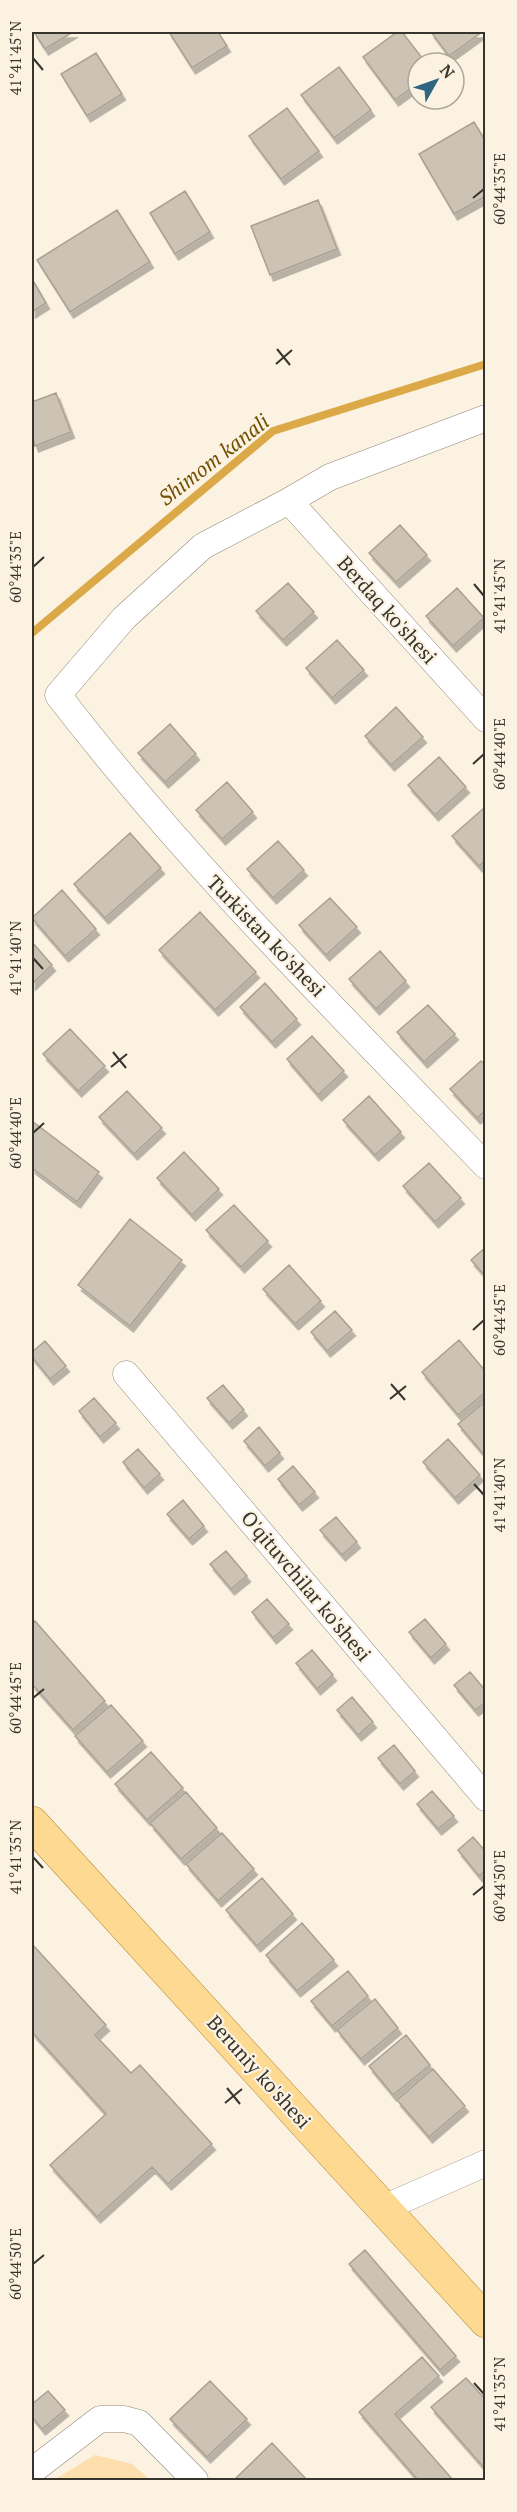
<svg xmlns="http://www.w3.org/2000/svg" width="517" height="2512" viewBox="0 0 517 2512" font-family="'PT Serif',serif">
<defs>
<filter id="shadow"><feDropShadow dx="3.5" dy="6" stdDeviation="0" flood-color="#0004"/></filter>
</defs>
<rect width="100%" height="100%" fill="#fbf2e2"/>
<path fill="#fcdfad" d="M95 2455 132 2464 150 2480H54Z"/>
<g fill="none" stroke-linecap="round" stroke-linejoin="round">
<path stroke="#dca948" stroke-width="8" d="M32 633 273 431 486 364"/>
</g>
<path fill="#ccc3b4" stroke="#aaa192" stroke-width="1.5" filter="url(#shadow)" d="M34 32H73L45 49Z
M169 32H218L227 46 192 68Z
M397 32H402L426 63H418V83L395 100 363 57Z
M431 32H482L449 56Z
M96 53 122 94 87 116 61 74Z
M339 67 371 110 334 138 301 95Z
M287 108 319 151 281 179 249 136Z
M474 122 486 142V196L454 214 419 154Z
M185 191 210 232 175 254 150 213Z
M318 200 337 249 270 275 251 226Z
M117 210 150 262 70 312 37 260Z
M32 279 46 303 32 312Z
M56 393 71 432 35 446 32 437V402Z
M400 525 427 555 396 582 369 553Z
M288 583 314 612 283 640 256 611Z
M457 588 484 618 453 646 426 616Z
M337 640 364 670 332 698 306 668Z
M396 707 423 737 391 765 365 736Z
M170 724 196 754 165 782 138 753Z
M439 757 466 787 435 815 408 785Z
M227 782 253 812 222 839 196 810Z
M484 808 486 860 479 866 452 836Z
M130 833 161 868 105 918 74 884Z
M278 841 304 870 273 898 247 869Z
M62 890 96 929 65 956 32 918Z
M330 898 357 927 326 955 299 925Z
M200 912 256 972 215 1010 159 950Z
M32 942 52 965 32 984Z
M380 951 406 981 376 1009 349 979Z
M265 983 297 1019 272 1042 240 1007Z
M428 1005 455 1034 424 1062 397 1032Z
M70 1029 105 1066 78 1091 43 1054Z
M312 1036 344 1071 318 1095 287 1059Z
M481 1061 486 1065V1110L477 1118 450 1089Z
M127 1091 162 1128 134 1154 99 1117Z
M369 1096 401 1132 375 1155 343 1120Z
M32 1121 99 1172 77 1202 32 1168Z
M184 1152 219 1189 192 1215 157 1178Z
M429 1163 461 1198 435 1222 403 1186Z
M234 1205 268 1241 241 1267 206 1230Z
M130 1219 182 1260 130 1326 78 1285Z
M486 1247V1277L471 1260Z
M289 1265 321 1301 295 1324 263 1289Z
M335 1311 352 1330 327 1351 311 1332Z
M459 1340 486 1372V1392L458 1415 422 1372Z
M45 1341 66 1366 50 1379 32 1357V1352Z
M223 1385 244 1410 229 1423 207 1398Z
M94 1398 116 1423 100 1437 79 1411Z
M486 1401V1457L458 1424Z
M259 1427 280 1453 265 1466 244 1441Z
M448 1439 480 1475 455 1498 423 1462Z
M138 1449 160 1474 144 1488 123 1462Z
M293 1466 315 1492 299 1505 278 1479Z
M183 1500 204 1526 189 1539 167 1514Z
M336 1517 357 1542 342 1555 320 1530Z
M226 1551 247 1576 231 1589 210 1564Z
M267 1599 289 1624 273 1638 252 1612Z
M425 1619 446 1644 431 1658 409 1632Z
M35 1621 105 1701 73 1730 32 1684V1624Z
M312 1650 333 1675 317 1689 296 1663Z
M470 1672 486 1691V1702L475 1710 454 1685Z
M352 1697 373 1722 358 1735 337 1710Z
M111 1705 143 1741 107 1772 75 1736Z
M394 1745 415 1771 400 1784 378 1758Z
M151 1752 183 1788 147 1820 115 1784Z
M432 1791 454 1816 438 1829 417 1804Z
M186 1792 217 1828 181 1859 150 1823Z
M222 1833 254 1869 218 1901 186 1864Z
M473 1837 486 1852V1870L479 1876 458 1850Z
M262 1878 293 1914 257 1946 226 1910Z
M302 1923 334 1960 297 1991 266 1955Z
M32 1944 106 2025 95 2035 131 2073 140 2065 212 2144 168 2184 152 2167 97 2217 50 2165 106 2114 32 2032Z
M348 1971 368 1996 332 2026 311 2001Z
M375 1999 398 2028 361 2059 337 2030Z
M406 2035 430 2065 393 2095 369 2066Z
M433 2069 465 2106 429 2137 397 2100Z
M365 2250 456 2356 440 2370 349 2264Z
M422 2357 439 2376 395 2414 453 2480H418L359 2412Z
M466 2378 486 2400V2470L431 2407Z
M210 2381 247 2419 207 2457 170 2419Z
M48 2391 65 2410 42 2429 32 2417V2404Z
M272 2443 307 2480H234Z"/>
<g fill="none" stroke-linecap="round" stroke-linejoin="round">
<defs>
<path id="minor" d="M486 418 330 477 289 501 203 546 124 618 58 695C187 863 339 1013 486 1166
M289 501 486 719
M126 1374 486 1798
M384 2208 486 2163
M32 2471 100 2419H124L139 2423 195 2480"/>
<path id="major" d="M32 1823 486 2321"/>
</defs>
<use href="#minor" stroke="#91887a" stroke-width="27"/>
<use href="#major" stroke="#b68e3f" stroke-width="34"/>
<use href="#minor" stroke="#fff" stroke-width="26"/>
<use href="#major" stroke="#fdd991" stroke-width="33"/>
</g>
<path fill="none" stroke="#37342e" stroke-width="2" d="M33 58 43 70M473 198 484 189M277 349 290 365M276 364 292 350M33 567 44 557M474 584 484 596M473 764 484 754M33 958 43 969M113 1052 126 1068M111 1067 127 1054M33 1133 44 1123M473 1330 484 1320M391 1384 405 1400M390 1399 406 1386M474 1484 484 1495M33 1698 44 1689M33 1857 43 1868M473 1895 484 1886M227 2088 240 2104M225 2103 242 2089M33 2264 44 2255M474 2383 484 2394"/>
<g text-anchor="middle" stroke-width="4.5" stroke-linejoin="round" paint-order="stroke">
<g font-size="20" fill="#37342e" stroke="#fbf2e2">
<text transform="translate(387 610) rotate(48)" y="7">Berdaq ko'shesi</text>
<text transform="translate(266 936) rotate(46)" y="7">Turkistan ko'shesi</text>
<text transform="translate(306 1586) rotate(50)" y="7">O'qituvchilar ko'shesi</text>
<text transform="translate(259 2072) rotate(48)" y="7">Beruniy ko'shesi</text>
</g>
<g font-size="21" font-style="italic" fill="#725000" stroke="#fbf2e2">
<text transform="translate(214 460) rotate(-38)" y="7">Shimom kanali</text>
</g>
</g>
<rect width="517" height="2512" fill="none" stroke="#fbf2e2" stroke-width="66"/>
<g transform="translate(436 81) rotate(50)"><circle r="28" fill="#fbf2e2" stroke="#ada69a" stroke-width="1.5"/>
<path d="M0-4.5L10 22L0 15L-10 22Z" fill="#2e6680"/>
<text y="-9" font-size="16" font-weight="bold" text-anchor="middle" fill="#37342e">N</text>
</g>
<rect x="33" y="33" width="451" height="2446" fill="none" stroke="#37342e" stroke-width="2"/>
<g font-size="15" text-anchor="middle" fill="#37342e">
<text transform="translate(16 58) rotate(-90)" y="5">41°41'45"N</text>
<text transform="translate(500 189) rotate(-90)" y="5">60°44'35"E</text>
<text transform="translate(16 567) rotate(-90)" y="5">60°44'35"E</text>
<text transform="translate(500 596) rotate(-90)" y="5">41°41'45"N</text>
<text transform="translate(500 754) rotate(-90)" y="5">60°44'40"E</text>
<text transform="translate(16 958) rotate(-90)" y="5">41°41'40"N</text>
<text transform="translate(16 1133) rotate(-90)" y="5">60°44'40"E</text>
<text transform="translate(500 1320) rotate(-90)" y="5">60°44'45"E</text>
<text transform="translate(500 1495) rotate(-90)" y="5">41°41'40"N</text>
<text transform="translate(16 1698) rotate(-90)" y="5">60°44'45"E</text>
<text transform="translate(16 1857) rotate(-90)" y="5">41°41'35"N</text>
<text transform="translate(500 1886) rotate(-90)" y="5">60°44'50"E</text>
<text transform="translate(16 2264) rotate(-90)" y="5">60°44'50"E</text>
<text transform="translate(500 2394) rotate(-90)" y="5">41°41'35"N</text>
</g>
</svg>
